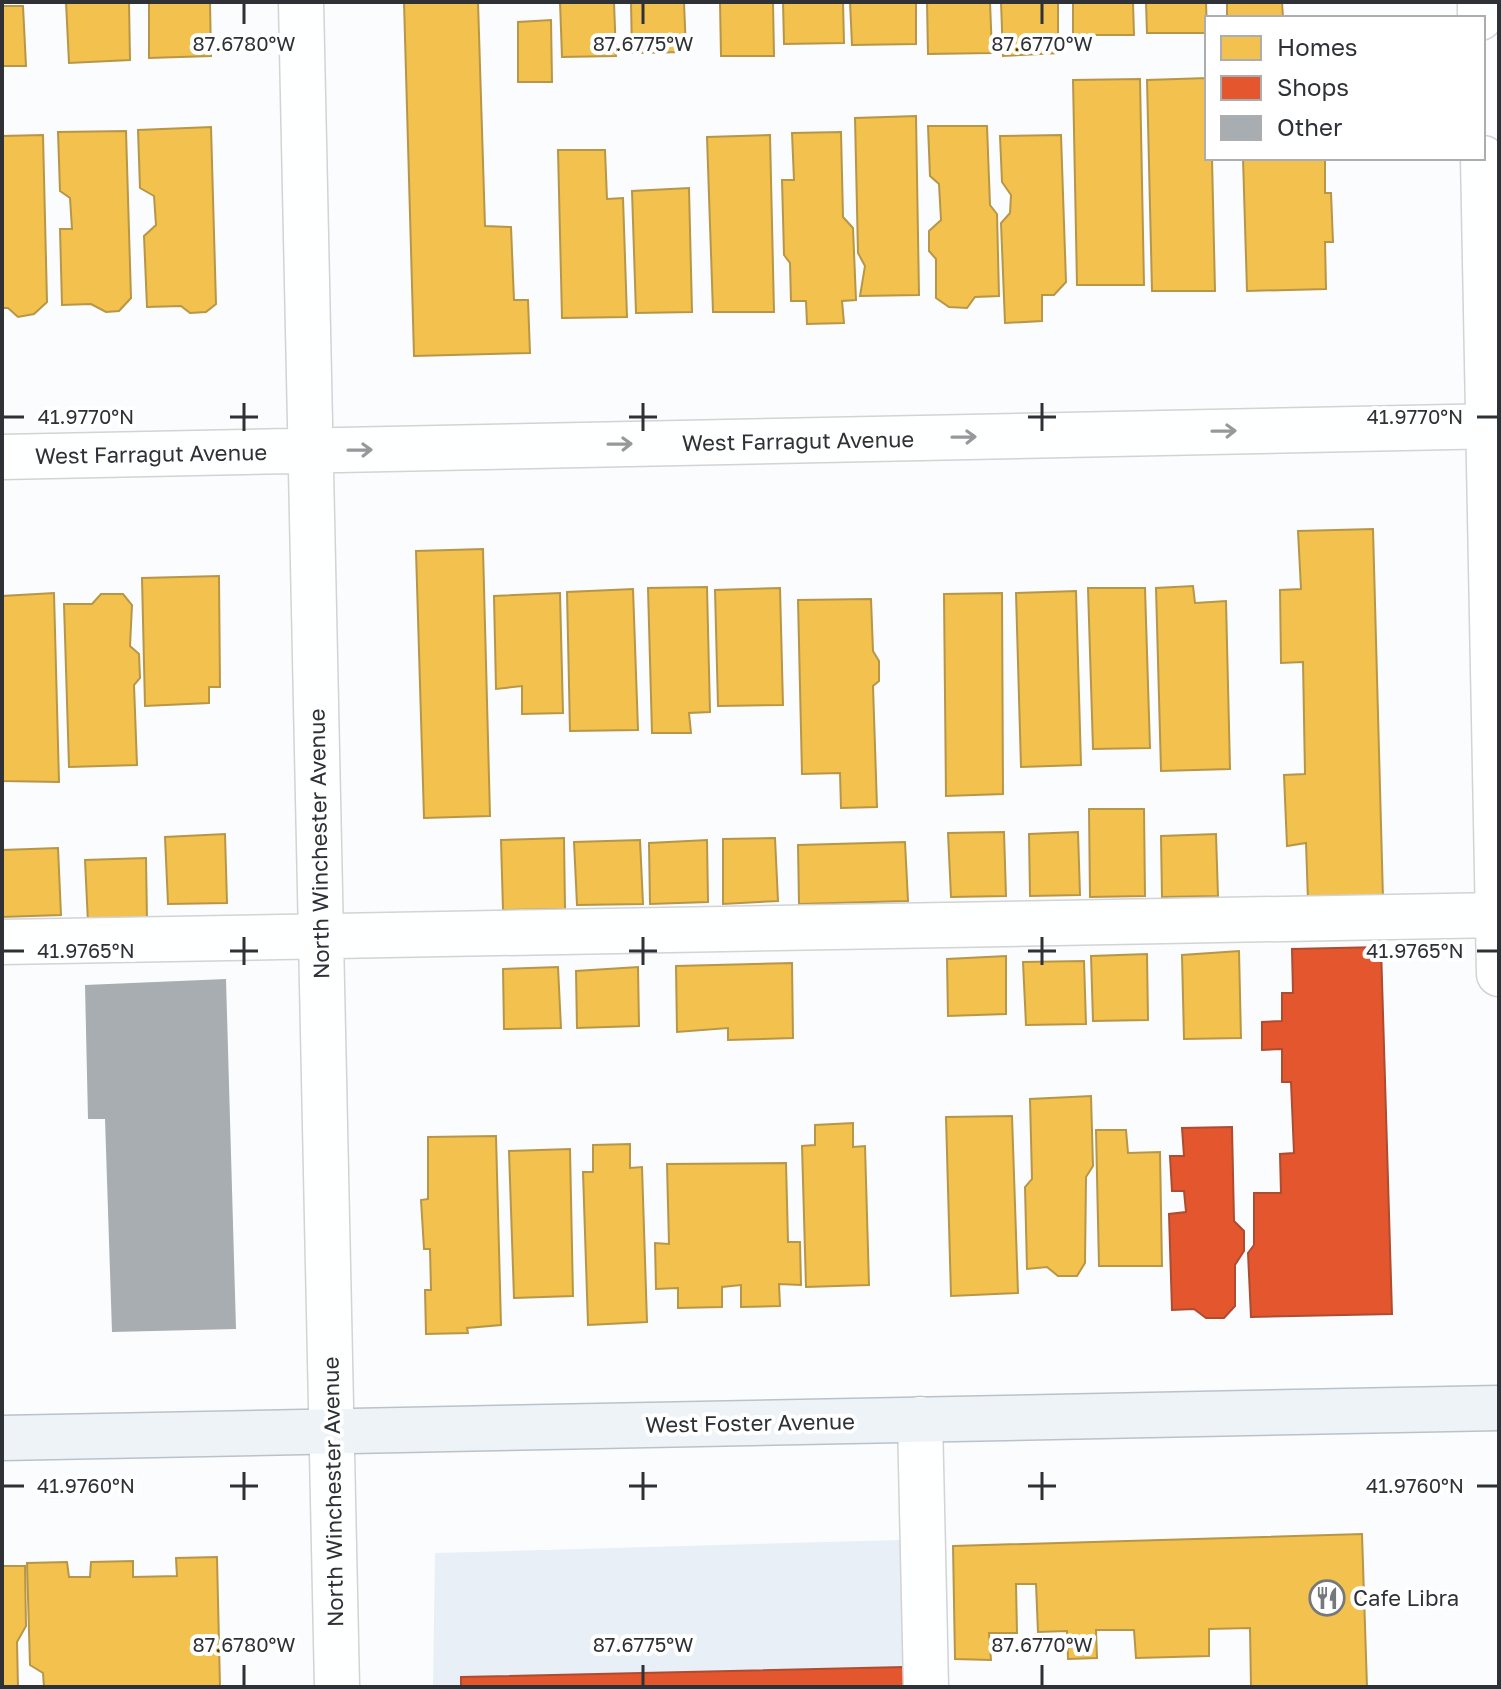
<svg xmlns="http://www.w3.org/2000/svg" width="1501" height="1689" viewBox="0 0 1501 1689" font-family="'Golos Text',sans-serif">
<rect width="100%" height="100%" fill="#fbfcfd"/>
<path fill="#e9eff6" d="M900 1540 904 1687H433L435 1553Z"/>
<path fill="#f2c14e" stroke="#b79647" stroke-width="2" d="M66 2H129L130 60 69 63Z
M149 2H210L211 56 149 58Z
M404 2H478L485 226 511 227 514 300H528L530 353 414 356Z
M560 2H614L616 56 562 57Z
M631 2H684L686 52 632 53Z
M720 2H773L774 56H721Z
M783 2H843L844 43 784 44Z
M850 2H916V44L852 45Z
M927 2H990L992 53 928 54Z
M1001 2H1058V53L1003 56Z
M1073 2H1133L1134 35H1073Z
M1146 2H1206L1207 33H1147Z
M1227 2H1282L1283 18H1227Z
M2 6H23L26 66H2Z
M551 20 552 82H518V22Z
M1207 78V158H1212L1215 291H1152L1147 80Z
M1140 79 1144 285H1077L1073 80Z
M916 116 919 295 860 296 865 266 858 253 855 118Z
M928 126H987L990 205 997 214 999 296 975 297 967 308 949 307 936 298V259L929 251V231L941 220 939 184 930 176Z
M211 127 216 304 206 312 190 313 181 306 147 307 144 236 156 225 154 196 140 188 138 130Z
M126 131 131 298 119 311 106 312 91 304 62 305 60 229H72L70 198 60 191 58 132Z
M841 132 843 217 853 228 856 300 842 301 844 323 807 324 806 301H791L790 263 784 255 782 180H794L792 133Z
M43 135 47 302 34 314 18 317 8 308H2V136Z
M770 135 774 312H713L707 137Z
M1061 135 1066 282 1054 295H1042V321L1005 323 1001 223 1010 213 1011 195 1002 182 1000 136Z
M558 150H605L607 199 623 198 627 317 562 318Z
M1243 158H1325V193H1331L1333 242H1325L1326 289 1247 291Z
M689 188 692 312 636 313 632 191Z
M1373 529 1383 899 1308 901 1306 843 1287 846 1284 775 1305 774 1303 662 1281 663 1280 590 1301 589 1298 531Z
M483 549 490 816 424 818 416 551Z
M219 576 220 687H209V703L145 706 142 578Z
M1193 586 1195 603 1226 601 1230 769 1161 771 1156 588Z
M707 587 710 712 689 713 691 733H652L648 588Z
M780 588 783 705 718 706 715 590Z
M1088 588H1145L1150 748 1093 749Z
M633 589 638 730 570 731 567 592Z
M1076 591 1081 765 1021 767 1016 593Z
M54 593 59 782 2 781V596Z
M560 593 563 713 522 714V686L496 689 494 596Z
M1002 593 1003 794 946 796 944 594Z
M101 594H123L132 605 130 646 139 654 140 678 134 685 137 765 69 767 64 604H92Z
M871 599 873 651 879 661V681L873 686 877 807 841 808 840 773 802 774 798 600Z
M1089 809H1144L1145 896 1090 897Z
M1004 832 1006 896 951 897 948 833Z
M1078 832 1080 895 1030 896 1029 834Z
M225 834 227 903 168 904 165 837Z
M1216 834 1218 896 1162 897 1161 836Z
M564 838 565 909 503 910 501 840Z
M775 838 778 901 723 904V839Z
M640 840 643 904 577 905 574 842Z
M707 840 708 902 650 904 649 843Z
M905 842 908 901 799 904 798 845Z
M58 848 61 915 2 917V850Z
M146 858 147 921 88 923 85 860Z
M1239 951 1241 1038 1184 1039 1182 955Z
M1147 954 1148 1020 1093 1021 1091 956Z
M1006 956V1014L948 1016 947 959Z
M1084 961 1086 1024 1026 1025 1023 962Z
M792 963 793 1038 728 1040V1028L677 1032 676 966Z
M558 967 561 1028 504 1029 503 969Z
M638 967 639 1026 577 1028 576 971Z
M1091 1096 1093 1166 1086 1177 1085 1263 1077 1276H1058L1047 1267 1027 1269 1025 1187 1032 1179 1030 1099Z
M1012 1116 1018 1293 951 1296 946 1117Z
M853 1123V1147L865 1146 869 1285 806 1287 802 1146 815 1145V1125Z
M1096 1130H1126L1128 1153 1160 1152 1162 1266H1099Z
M496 1136 501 1325 467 1328 468 1333 426 1334 425 1290H431L430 1249H424L421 1200 428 1199V1137Z
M630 1144V1168L642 1167 647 1322 588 1325 583 1172H593V1145Z
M570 1149 573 1296 514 1298 509 1151Z
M786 1163 788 1242H800L801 1285 779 1284 780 1306 741 1307V1285L722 1287V1307L678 1308V1288L656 1289 655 1243 669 1244 667 1164Z
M1362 1534 1367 1687H1251L1250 1628 1209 1629V1656L1136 1658 1134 1630H1096L1097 1658 1068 1659 1067 1631 1038 1632 1036 1584H1016L1017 1633H989L991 1660 955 1659 953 1546Z
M217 1557 220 1687H44L43 1673 30 1665 27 1563 67 1562 69 1577H90L91 1562 133 1561V1577L177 1576 176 1558Z
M2 1566H25L26 1626 17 1642 18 1687H2Z"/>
<path fill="#e4572e" stroke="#ad4c30" stroke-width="2" d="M1381 947 1392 1314 1251 1317 1248 1253 1254 1245V1193H1281L1280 1154 1294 1153 1291 1082H1282V1049L1262 1050V1022L1282 1021V993H1293L1292 949Z
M1232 1127 1234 1221 1244 1231V1251L1235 1265V1306L1224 1318H1206L1194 1309 1172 1310 1169 1214 1186 1212 1184 1191H1172L1170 1156H1184L1182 1128Z
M904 1667 905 1687H461V1677Z"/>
<path fill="#a8adb2" d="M226 979 236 1329 112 1332 105 1119H88L85 985Z"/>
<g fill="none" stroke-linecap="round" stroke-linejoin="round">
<defs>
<path id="minor" d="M301 2 337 1687
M1480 2V18
M1483 158 1499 974
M2 457 1499 426
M2 942 1499 915
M920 1419 926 1687"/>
<path id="major" d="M2 1438 1499 1408"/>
</defs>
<use href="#minor" stroke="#d1d3d5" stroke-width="47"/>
<use href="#major" stroke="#bac2c9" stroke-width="47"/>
<use href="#minor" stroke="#feffff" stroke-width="44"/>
<use href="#major" stroke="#eef3f7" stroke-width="44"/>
</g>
<defs><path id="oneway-shaft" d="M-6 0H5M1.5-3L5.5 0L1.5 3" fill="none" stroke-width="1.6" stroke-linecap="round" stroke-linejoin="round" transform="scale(2)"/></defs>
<g stroke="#96989a">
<use href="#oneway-shaft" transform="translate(1224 431) rotate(-1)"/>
<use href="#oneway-shaft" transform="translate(964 437) rotate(-1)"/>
<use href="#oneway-shaft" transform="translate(620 444) rotate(-1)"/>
<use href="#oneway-shaft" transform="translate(360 450) rotate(-1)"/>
</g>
<path fill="none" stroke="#2e3236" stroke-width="3" d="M244 4V24M643 4V24M1042 4V24M244 403V431M643 403V431M1042 403V431M4 417H24M230 417H258M629 417H657M1028 417H1056M1477 417H1497M244 937V965M643 937V965M1042 937V965M4 951H24M230 951H258M629 951H657M1028 951H1056M1477 951H1497M244 1472V1500M643 1472V1500M1042 1472V1500M4 1486H24M230 1486H258M629 1486H657M1028 1486H1056M1477 1486H1497M244 1665V1685M643 1665V1685M1042 1665V1685"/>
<defs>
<symbol id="restaurant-ring" viewBox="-11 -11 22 22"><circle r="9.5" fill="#fff" stroke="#76797c" stroke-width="1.5"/><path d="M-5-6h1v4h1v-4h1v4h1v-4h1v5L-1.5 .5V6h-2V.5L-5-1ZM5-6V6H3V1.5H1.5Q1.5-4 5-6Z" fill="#76797c"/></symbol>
</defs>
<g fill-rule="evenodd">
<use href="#restaurant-ring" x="1307" y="1578" width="40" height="40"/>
</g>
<g text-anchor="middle" stroke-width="8" stroke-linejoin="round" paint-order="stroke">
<g font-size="22" fill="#2e3236" stroke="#fff">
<text transform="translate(798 441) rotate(-1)" y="8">West Farragut Avenue</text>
<text transform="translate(151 454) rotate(-1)" y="8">West Farragut Avenue</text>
<text transform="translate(319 844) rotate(-91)" y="8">North Winchester Avenue</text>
<text transform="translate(750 1423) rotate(-1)" y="8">West Foster Avenue</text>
<text transform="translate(333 1492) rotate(-91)" y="8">North Winchester Avenue</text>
</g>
<g font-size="22" fill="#2e3236" stroke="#fff" text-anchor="start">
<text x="1353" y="1606">Cafe Libra</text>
</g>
</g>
<g font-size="20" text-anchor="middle" fill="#2e3236" stroke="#fff" stroke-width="8" stroke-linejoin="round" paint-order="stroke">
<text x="244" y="51">87.6780°W</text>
<text x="643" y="51">87.6775°W</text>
<text x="1042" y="51">87.6770°W</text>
<text x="86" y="424">41.9770°N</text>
<text x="1415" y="424">41.9770°N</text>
<text x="86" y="958">41.9765°N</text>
<text x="1415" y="958">41.9765°N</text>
<text x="86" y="1493">41.9760°N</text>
<text x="1415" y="1493">41.9760°N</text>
<text x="244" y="1652">87.6780°W</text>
<text x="643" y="1652">87.6775°W</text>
<text x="1042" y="1652">87.6770°W</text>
</g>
<rect width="1501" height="1689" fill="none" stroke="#2e3236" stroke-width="8"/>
<rect x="1205" y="16" width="280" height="144" fill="#ffffff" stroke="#abadaf" stroke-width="2"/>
<rect x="1221" y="36" width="40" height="24" fill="#f2c14e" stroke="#abadaf" stroke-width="2"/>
<text x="1277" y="56" font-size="24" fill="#2e3236">Homes</text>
<rect x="1221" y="76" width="40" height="24" fill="#e4572e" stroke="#abadaf" stroke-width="2"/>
<text x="1277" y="96" font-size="24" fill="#2e3236">Shops</text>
<rect x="1221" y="116" width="40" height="24" fill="#a8adb2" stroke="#abadaf" stroke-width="2"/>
<text x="1277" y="136" font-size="24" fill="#2e3236">Other</text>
</svg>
